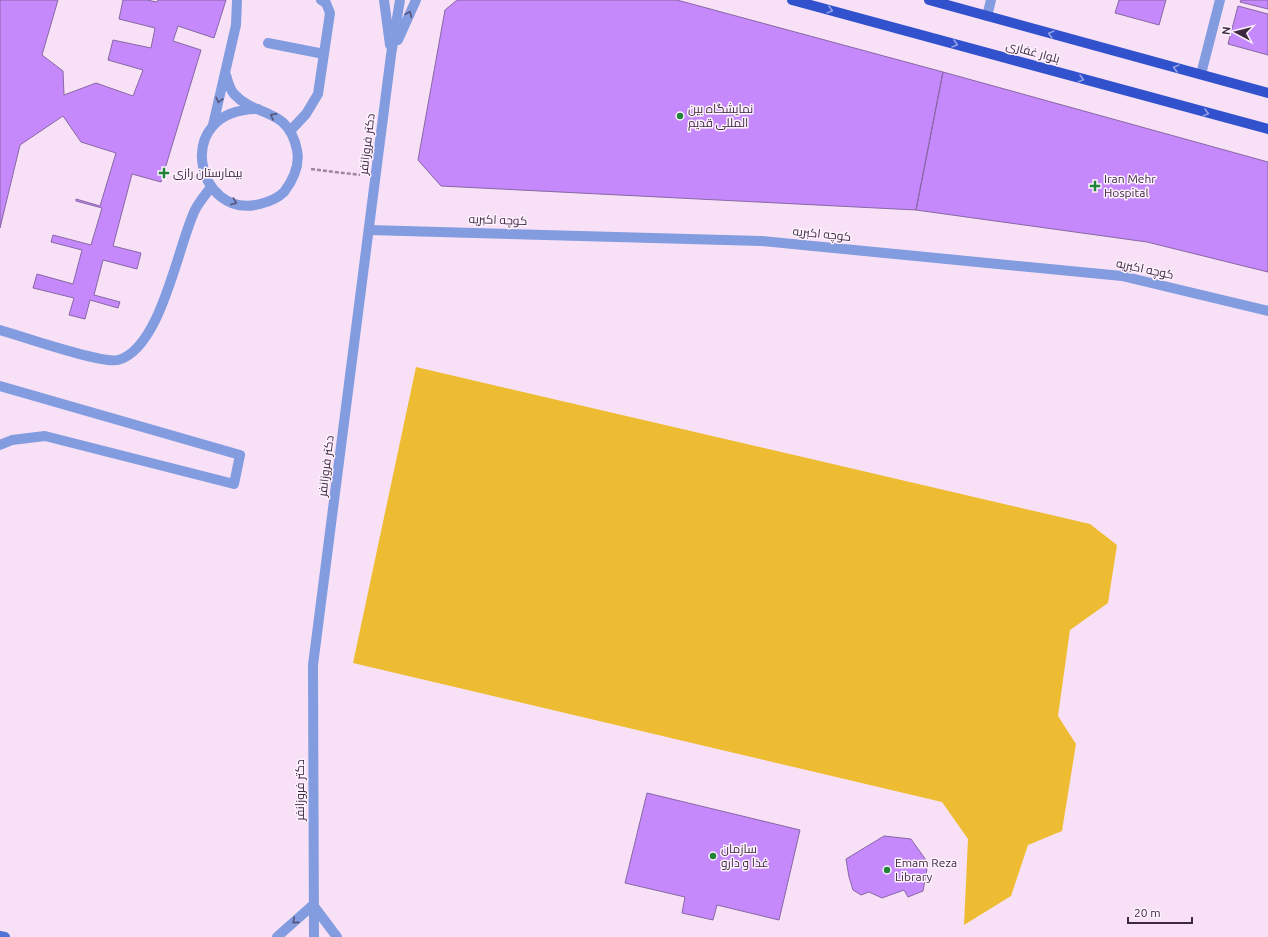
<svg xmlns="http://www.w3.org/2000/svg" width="1268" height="937" viewBox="0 0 1268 937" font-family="Ubuntu,Cairo,sans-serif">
<rect width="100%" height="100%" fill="#f8e1f7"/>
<path fill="#eebc32" d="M416 367 1090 524 1117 545 1108 603 1070 630 1058 716 1076 744 1062 831 1028 845 1011 896 964 925 968 839 942 802 353 663Z"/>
<path fill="#c689fb" stroke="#8767a4" d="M0 0H58L42 55 63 71 64 95 96 83 133 96 143 70 108 60 113 40 151 48 155 28 119 19 123 0H147L157 2 158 0H226L214 38 178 26 173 41 201 50 161 182 132 174 113 246 141 253 137 269 103 260 94 295 120 302 118 308 90 300 85 319 69 315 74 298 33 288 37 274 73 284 82 250 51 242 53 235 91 245 102 208 76 201V199L100 206 116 153 81 142 63 116 20 145 0 228Z
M457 0H677L943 72 916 210 441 186 418 160 445 10Z
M1119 0H1166L1159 25 1115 13Z
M1241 0H1268V9L1240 2Z
M1238 6 1268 14V55L1228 44Z
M943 72 1268 162V272L1147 242 916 210Z
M647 793 800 830 779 920 717 905 713 920 682 913 685 897 625 883Z
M884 836 911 839 928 863 923 891 908 897 904 890 882 898 869 892 861 895 853 890 849 877 846 859Z"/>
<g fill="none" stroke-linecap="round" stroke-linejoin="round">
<path stroke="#9d879d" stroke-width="2.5" stroke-dasharray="4 2" stroke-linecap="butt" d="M311 169 360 175"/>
<path stroke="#829cdf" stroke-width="10" d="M268 43 324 54
M226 75C228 81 229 88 234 94 256 118 288 106 297 150 300 165 293 180 284 192 278 198 268 202 260 204 196 221 171 109 258 109
M213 125 236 25 237 0
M290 131 306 114 318 94 330 13 326 3 321 0
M0 330C21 336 101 364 118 360 161 349 178 245 195 210 199 202 206 194 211 187
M0 386 240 455 234 484 45 436 12 440 0 445"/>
<path stroke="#829cdf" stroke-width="10" d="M1201 74 1220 0
M369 230 761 241 1122 276 1268 311"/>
<path stroke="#829cdf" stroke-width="10" d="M384 0 390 45
M987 16 991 0
M398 40 416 0
M277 937 313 905 337 937
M314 937 313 665 391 55 400 0"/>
<path stroke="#5273d6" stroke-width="10" d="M0 936 5 937"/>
<path stroke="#3151cd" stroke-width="10" d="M792 0 1268 129
M929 0 1268 93"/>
</g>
<defs><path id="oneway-chevron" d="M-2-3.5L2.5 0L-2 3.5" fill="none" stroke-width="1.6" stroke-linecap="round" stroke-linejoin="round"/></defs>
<g stroke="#98a2e6">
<use href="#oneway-chevron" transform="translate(830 10) rotate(15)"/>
<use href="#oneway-chevron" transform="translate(1051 34) rotate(-165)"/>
<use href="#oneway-chevron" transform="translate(955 44) rotate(15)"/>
<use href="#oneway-chevron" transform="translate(1176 68) rotate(-165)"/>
<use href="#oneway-chevron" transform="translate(1081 79) rotate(15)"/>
<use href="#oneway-chevron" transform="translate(1206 113) rotate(15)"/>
</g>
<g stroke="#565177">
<use href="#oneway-chevron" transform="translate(409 14) rotate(-66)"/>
<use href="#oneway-chevron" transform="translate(219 100) rotate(104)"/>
<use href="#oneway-chevron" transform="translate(273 116) rotate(-151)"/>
<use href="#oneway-chevron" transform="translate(234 202) rotate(21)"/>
<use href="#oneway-chevron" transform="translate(295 921) rotate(139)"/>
</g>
<g fill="#208539" stroke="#fef2fe" stroke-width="1.5">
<circle cx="680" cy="116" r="4"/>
<path d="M162 167h4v4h4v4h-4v4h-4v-4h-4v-4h4z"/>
<path d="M1093 180h4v4h4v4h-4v4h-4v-4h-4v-4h4z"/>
<circle cx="713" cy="856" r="4"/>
<circle cx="887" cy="870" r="4"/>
</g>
<g text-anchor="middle" stroke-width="3" stroke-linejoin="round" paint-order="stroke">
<g font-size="12" fill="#3f293f" stroke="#fef2fe">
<text transform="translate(1033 52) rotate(15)" y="4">بلوار غفاری</text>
<text transform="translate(367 144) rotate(-83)" y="4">دکتر فروزانفر</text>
<text transform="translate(498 220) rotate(2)" y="4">کوچه اکبریه</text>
<text transform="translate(822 234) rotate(6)" y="4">کوچه اکبریه</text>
<text transform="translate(1145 269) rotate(12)" y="4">کوچه اکبریه</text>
<text transform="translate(326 466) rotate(-83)" y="4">دکتر فروزانفر</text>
<text transform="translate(300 790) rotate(-90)" y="4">دکتر فروزانفر</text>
</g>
<g font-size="12" fill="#3f293f" stroke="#fef2fe" text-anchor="start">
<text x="688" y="113">نمایشگاه بین<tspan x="688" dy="14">المللی قدیم</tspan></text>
<text x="173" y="177">بیمارستان رازی</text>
<text x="1104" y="183">Iran Mehr<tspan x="1104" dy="14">Hospital</tspan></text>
<text x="721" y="853">سازمان<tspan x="721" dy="14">غذا و دارو</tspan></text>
<text x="895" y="867">Emam Reza<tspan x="895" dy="14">Library</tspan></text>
</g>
</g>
<g transform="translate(1236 32) rotate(277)" stroke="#fef2fe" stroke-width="3" paint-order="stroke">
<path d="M0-3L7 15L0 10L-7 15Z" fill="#3f293f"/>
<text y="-6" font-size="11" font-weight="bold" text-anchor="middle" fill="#3f293f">N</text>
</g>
<path d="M1128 917v6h64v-6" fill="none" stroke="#3f293f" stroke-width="2"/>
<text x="1134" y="917" font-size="12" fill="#3f293f" stroke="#fef2fe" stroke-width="3" paint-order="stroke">20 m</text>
</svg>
